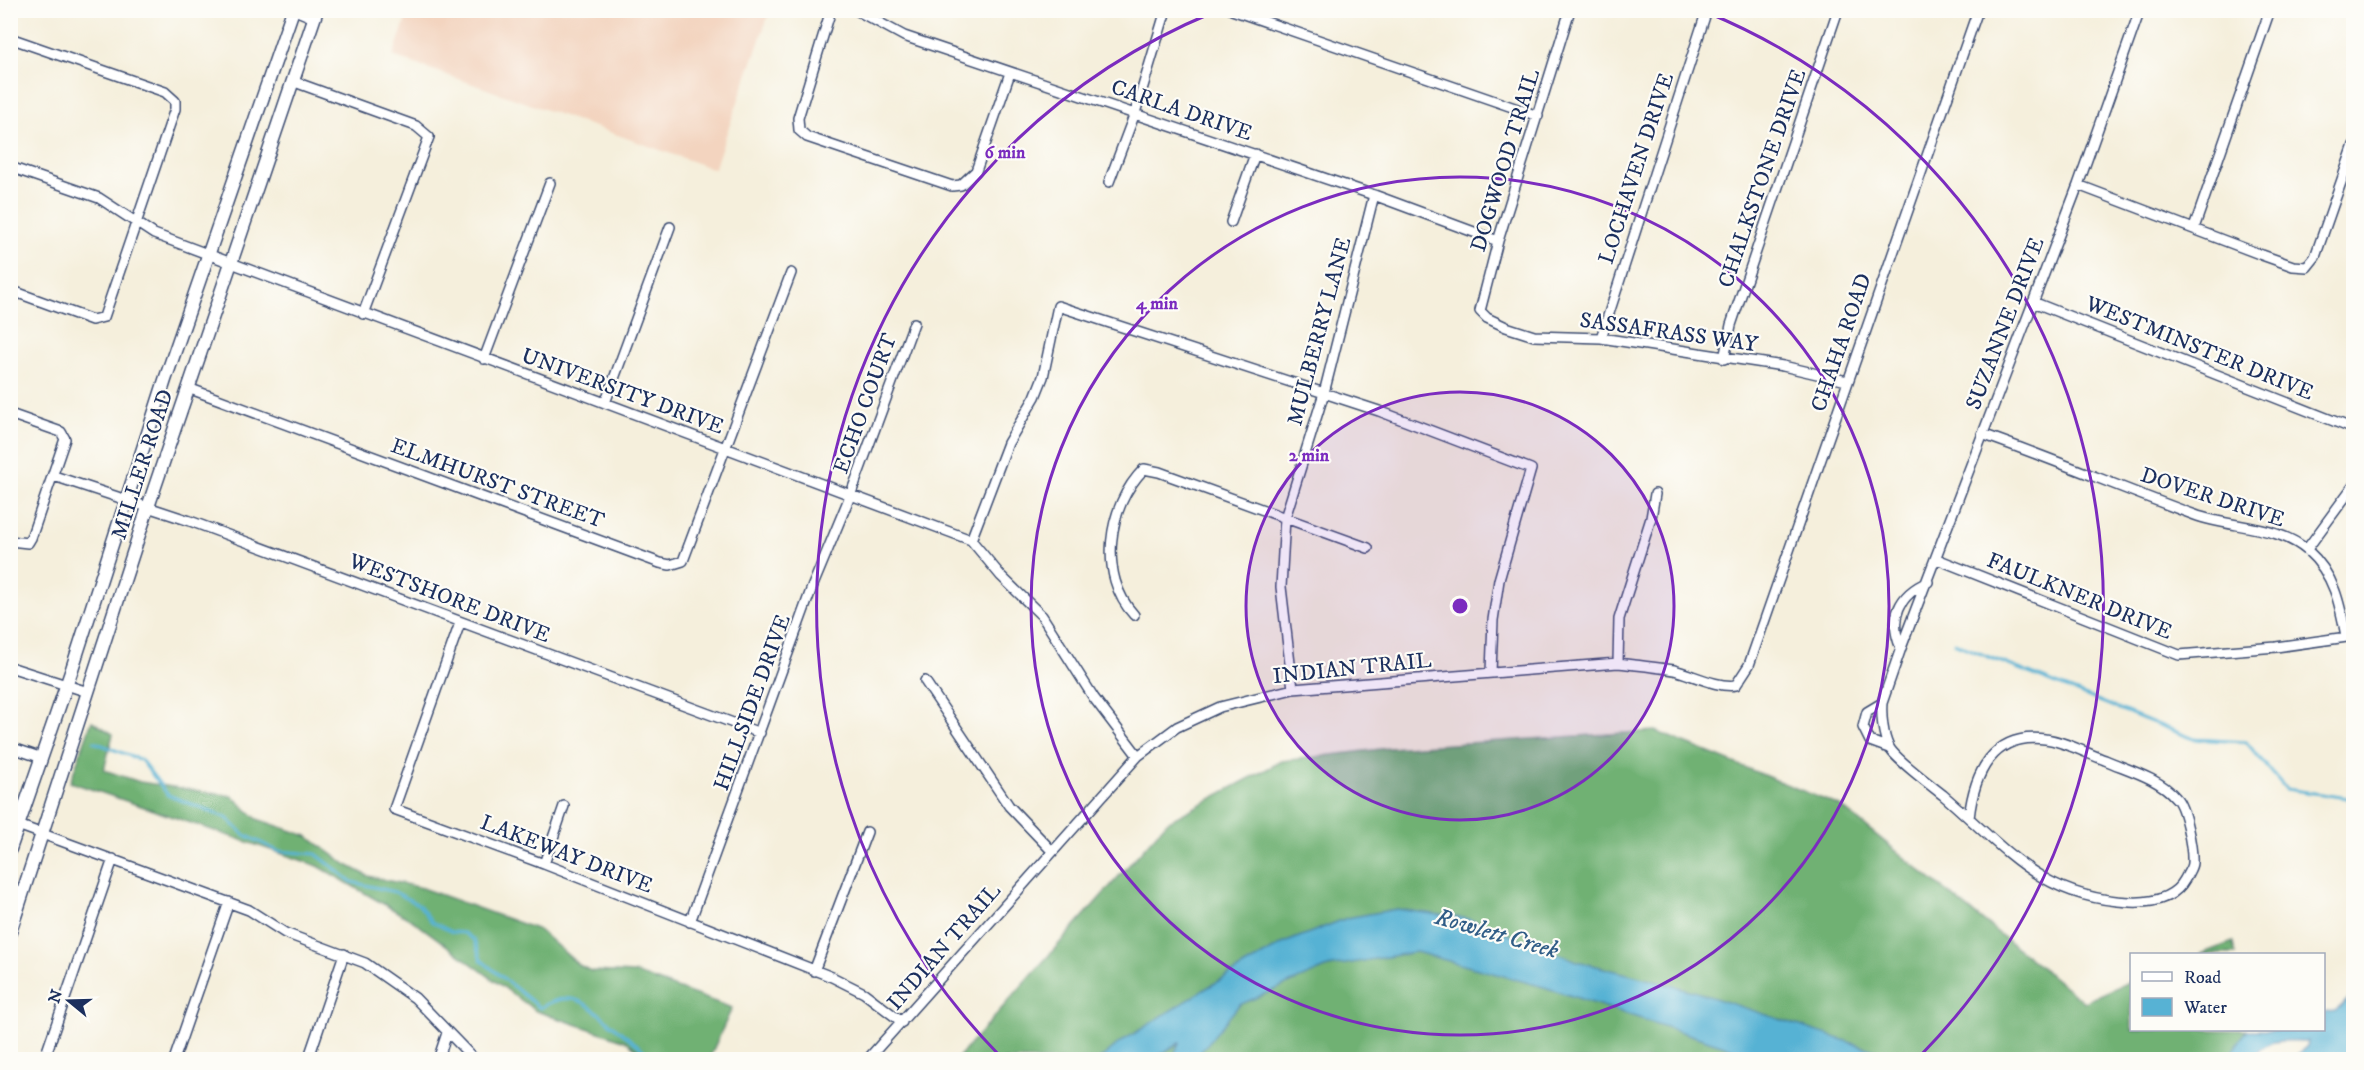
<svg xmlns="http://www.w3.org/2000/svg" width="2364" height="1070" viewBox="0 0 2364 1070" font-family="'IM FELL DW Pica',serif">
<rect width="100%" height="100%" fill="#fdfcf7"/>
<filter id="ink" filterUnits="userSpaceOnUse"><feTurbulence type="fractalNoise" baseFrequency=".0167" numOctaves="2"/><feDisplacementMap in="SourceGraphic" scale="12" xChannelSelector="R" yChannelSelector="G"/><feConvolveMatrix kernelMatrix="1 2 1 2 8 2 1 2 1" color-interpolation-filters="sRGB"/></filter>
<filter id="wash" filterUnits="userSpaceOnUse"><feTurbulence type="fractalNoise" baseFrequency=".008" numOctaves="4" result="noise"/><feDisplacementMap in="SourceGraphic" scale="24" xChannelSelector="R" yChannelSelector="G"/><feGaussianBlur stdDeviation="1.35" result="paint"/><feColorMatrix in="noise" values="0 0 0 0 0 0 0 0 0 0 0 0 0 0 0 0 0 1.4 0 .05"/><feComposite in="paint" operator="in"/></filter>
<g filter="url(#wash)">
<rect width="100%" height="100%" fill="#f5efdc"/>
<path fill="#f3d4bf" d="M409 11V10L770 11 714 169 393 56Z"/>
<path fill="#70b173" stroke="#467068" stroke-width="1.5" d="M92 721 113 734 104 770 140 782 232 796 257 819 307 836 347 865 368 876 422 888 539 930 579 965 591 971 635 973 732 1008 709 1059H649L626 1041 536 1011 413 921 318 866 70 782Z
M1655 731 1840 806 2084 1002 2131 981 2132 1030H2246L2230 1060H956L1167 822 1282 761 1389 748Z
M2233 942 2235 954H2200Z"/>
<path fill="#57b2d4" stroke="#397099" stroke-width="1.5" d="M1397 909 1469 919 1577 961 1693 991 1901 1059H1764L1544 987 1416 952 1328 967 1239 1005 1195 1059H1172L1179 1043 1153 1059H1100L1119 1043 1205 989 1284 943 1347 918Z
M2353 995V1059H2292L2307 1046 2308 1041C2283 1041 2268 1036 2253 1059H2220L2230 1055 2247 1030H2324V1013L2335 1011Z"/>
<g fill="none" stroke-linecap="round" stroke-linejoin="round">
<path stroke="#57b2d4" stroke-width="3" d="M1954 643 2194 739 2246 742 2286 789 2348 798 2354 806
M94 742 141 760 168 795 227 818 243 834 278 851 316 854 352 882 395 892 419 905 432 922 452 932 464 933 474 940 481 960 540 1008C576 986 590 1007 617 1029 630 1040 642 1046 653 1060"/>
</g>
</g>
<g filter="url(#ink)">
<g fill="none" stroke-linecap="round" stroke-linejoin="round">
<defs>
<path id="minor" d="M295 10 314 18
M831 10 798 118 799 130 807 137 952 186 961 185 976 171 1010 73
M856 10 904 36 1374 195 1498 241
M1232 10 1538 116
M1570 10 1498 241 1480 311 1487 318 1506 327 1534 336 1601 338 1783 366 1847 381
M10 38 165 92 175 101V109L104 317 92 320 10 290
M292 81 416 126 429 137 363 314
M10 167 99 198 154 234 971 540 1001 576 1042 616 1094 698 1138 756
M1109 182 1135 113 1166 10
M2078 185 2262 255 2293 266 2307 267 2315 257 2354 145
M1231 222 1255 154
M2194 228 2270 10
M2033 302 2354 429
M1601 338 1707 10
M484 359 550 183
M1724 359 1731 325 1838 10
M188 388 660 563 670 565 683 561 791 273
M605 403 670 227
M10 414 61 432 65 439 31 538 28 543 10 541
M1982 434C2053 459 2124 489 2195 515 2230 528 2279 525 2308 551 2334 574 2340 604 2346 636
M54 476 190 521 760 733
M971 540 1008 443 1035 397 1043 377 1058 306 1379 411 1531 469 1499 580 1493 620 1491 672
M2307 549 2354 485
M1937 559 2179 655 2276 647 2354 636
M1134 615C1098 576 1107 506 1144 469L1159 472 1368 548
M460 623 394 809 544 864 832 977 864 993 902 1022
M1901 648C1888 619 1899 594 1928 582
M1618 663 1619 619 1651 518 1655 494
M10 667 88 692
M925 681 1009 806 1052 851
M1293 689 1281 587 1285 518 1324 393 1374 195
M1882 703 1867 712 1863 727 1870 741 1889 748
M10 747 42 758
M1969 818C1974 773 1993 732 2045 739 2064 741 2086 753 2105 760 2128 770 2159 778 2176 798 2185 807 2193 849 2192 863 2192 868 2187 874 2185 879 2174 899 2151 903 2130 902 2041 898 2006 849 1943 795 1932 786 1894 758 1889 747 1883 736 1881 715 1882 703L1901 648 2078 185 2140 10
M18 825 249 910 285 933 365 963 415 998 475 1060
M544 864 564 806
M690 922 811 590 850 496 914 323
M814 971 867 832
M44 1060 113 859
M174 1060 229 902
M308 1060 344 954
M438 1060 447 1033
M867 1060 1138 756 1177 727 1220 707 1293 689 1618 663C1636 665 1655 667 1674 670 1693 675 1718 688 1736 685L1749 665 1978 10"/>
<path id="major" d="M10 849 71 672 165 380 293 10
M10 932 148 507 317 10"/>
</defs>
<use href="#minor" stroke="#3c4c71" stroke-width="12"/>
<use href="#major" stroke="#3c4c71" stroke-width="15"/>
<use href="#minor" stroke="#fff" stroke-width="9"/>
<use href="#major" stroke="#fff" stroke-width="12"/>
</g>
</g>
<circle cx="1460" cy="606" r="214" fill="#7b2cbf" fill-opacity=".12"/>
<g fill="none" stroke="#7b2cbf" stroke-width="3">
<circle cx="1460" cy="606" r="214"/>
<circle cx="1460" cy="606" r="429"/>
<path d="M1001 1057A643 643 0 0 1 1214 12M1706 12A643 643 0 0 1 1919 1057"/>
</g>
<g text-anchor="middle" stroke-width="4.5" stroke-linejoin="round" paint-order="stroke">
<g font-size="22" fill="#1b2f5e" stroke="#fdfcf7">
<text transform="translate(1182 109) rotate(19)" y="8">CARLA DRIVE</text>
<text transform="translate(1504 160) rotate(-73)" y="8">DOGWOOD TRAIL</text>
<text transform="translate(1635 168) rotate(-72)" y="8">LOCHAVEN DRIVE</text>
<text transform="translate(1761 178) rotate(-71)" y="8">CHALKSTONE DRIVE</text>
<text transform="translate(2004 323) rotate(-69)" y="8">SUZANNE DRIVE</text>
<text transform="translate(1318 331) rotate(-75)" y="8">MULBERRY LANE</text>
<text transform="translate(1669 331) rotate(8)" y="8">SASSAFRASS WAY</text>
<text transform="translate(1840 342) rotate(-71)" y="8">CHAHA ROAD</text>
<text transform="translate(2200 347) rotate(22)" y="8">WESTMINSTER DRIVE</text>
<text transform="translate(623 390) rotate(20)" y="8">UNIVERSITY DRIVE</text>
<text transform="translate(864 403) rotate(-70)" y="8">ECHO COURT</text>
<text transform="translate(141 464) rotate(-72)" y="8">MILLER ROAD</text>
<text transform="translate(498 482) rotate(20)" y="8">ELMHURST STREET</text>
<text transform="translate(2213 496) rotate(18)" y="8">DOVER DRIVE</text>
<text transform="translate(2080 595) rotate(22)" y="8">FAULKNER DRIVE</text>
<text transform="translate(450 597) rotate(21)" y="8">WESTSHORE DRIVE</text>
<text transform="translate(1352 667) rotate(-6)" y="8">INDIAN TRAIL</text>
<text transform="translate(751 702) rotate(-70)" y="8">HILLSIDE DRIVE</text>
<text transform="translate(567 853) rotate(21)" y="8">LAKEWAY DRIVE</text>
<text transform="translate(943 946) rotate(-49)" y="8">INDIAN TRAIL</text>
</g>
<g font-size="24" font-style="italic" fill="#305d87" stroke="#fdfcf7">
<text transform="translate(1497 933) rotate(16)" y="8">Rowlett Creek</text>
</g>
</g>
<circle cx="1460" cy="606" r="9" fill="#7b2cbf" stroke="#fdfcf7" stroke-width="3"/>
<g font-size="18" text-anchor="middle" font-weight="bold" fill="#7b2cbf" stroke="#fdfcf7" stroke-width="4.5" stroke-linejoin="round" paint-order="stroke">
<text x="1005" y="158">6 min</text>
<text x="1157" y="309">4 min</text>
<text x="1309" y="461">2 min</text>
</g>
<rect width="2364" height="1070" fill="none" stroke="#fdfcf7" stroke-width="36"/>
<rect x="2130" y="953" width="195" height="78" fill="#fdfcf7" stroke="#a3aaba" stroke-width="1.5"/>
<rect x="2142" y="972" width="30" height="9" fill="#ffffff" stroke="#a3aaba" stroke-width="1.5"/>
<text x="2184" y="983" font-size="18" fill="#1b2f5e">Road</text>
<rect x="2142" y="998" width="30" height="18" fill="#57b2d4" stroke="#a3aaba" stroke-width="1.5"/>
<text x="2184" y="1013" font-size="18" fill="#1b2f5e">Water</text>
<g transform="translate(69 1001) rotate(289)" stroke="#fdfcf7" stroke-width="4.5" paint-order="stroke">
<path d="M0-4.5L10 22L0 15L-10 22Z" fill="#1b2f5e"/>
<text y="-9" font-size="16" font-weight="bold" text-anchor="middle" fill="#1b2f5e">N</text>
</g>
</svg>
